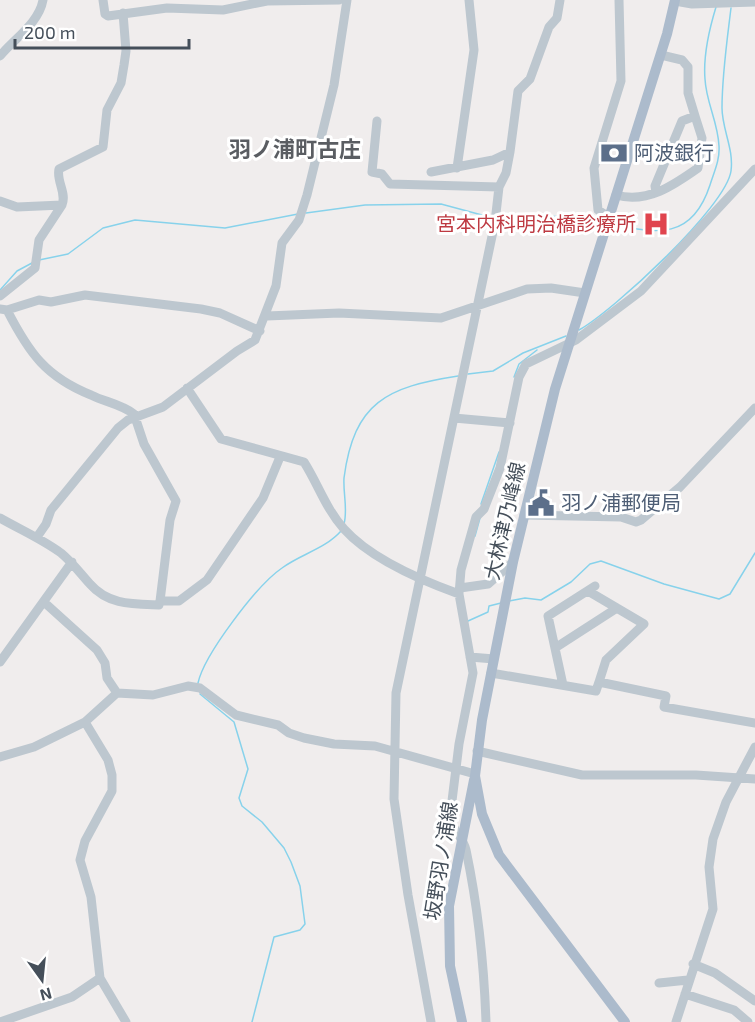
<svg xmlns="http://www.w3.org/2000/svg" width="755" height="1022" viewBox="0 0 755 1022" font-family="'Exo 2','Noto Sans JP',sans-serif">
<rect width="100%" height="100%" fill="#f0eded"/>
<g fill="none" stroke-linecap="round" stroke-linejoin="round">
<path stroke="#87d2eb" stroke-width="1.5" d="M306 213 365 205 441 204 493 218
M500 218C534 212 569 218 603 223
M610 224C658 234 692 240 710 185 714 172 720 160 719 146 718 122 706 102 705 79 703 55 709 30 716 7
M39 260 68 254 103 228 135 220 225 228 298 214
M0 290 17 271 32 263
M579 330C613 311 726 207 731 171 734 149 722 129 722 108 722 75 727 41 731 8
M468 374 493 371 523 353 566 336
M514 377 519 364 537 350
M481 504 499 452
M344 524C348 509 343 494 344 478 354 402 387 387 458 376
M475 536 480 518
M509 601 525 598 541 600 571 582 590 564 601 561 664 584 719 599 730 594 755 553
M468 621 488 612 489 606 501 603
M198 683C204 655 257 585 282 568 301 554 325 549 341 531
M200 694 234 722 248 769 239 798 242 806 262 822 284 848 291 862 300 886 305 924 300 930 274 937 252 1022"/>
<path stroke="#bdc7cf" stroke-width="9" d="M103 0 105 14 108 16 167 8 223 10 267 1 339 0
M675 1 692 4 755 2
M0 56C14 39 39 23 43 0
M377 121 372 172 382 174 390 184 499 187 506 173 510 152 518 91 530 79 549 27 557 18 560 0
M457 168 474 50 469 0
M431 172 493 160 510 152
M656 192 655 186 682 121 695 116 688 93V67L682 60 661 55
M616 195C647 204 674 185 698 168L702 138 695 116
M0 201 17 207 62 205C67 193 56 181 59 169L103 147 107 110 121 83 124 65 126 51 123 13
M609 217 598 210 594 168 621 81 619 0
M0 296 35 268 39 240 62 205
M0 309 7 310 39 300 51 302 85 295 201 309 220 313 260 331
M7 310C29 353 46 377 91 395 105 402 121 404 134 414L144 444 176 501 170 520 160 601
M267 316 339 313 441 318 527 289 551 288 585 293
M187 388 221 439 304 462C318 484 326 509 344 529 370 558 423 581 459 594
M454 418 510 423
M524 515 621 517 636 522 641 520 680 487 755 408
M0 518C21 530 42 539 61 553 72 562 80 573 90 584 108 605 133 604 159 605L160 601H179L207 580 263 498 280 457
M37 537 46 524 51 510 118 428 128 420 163 407 237 351 255 340 276 286 282 243 299 220 307 195 334 85 347 0
M460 588 488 584 513 562
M588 591 644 624 606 660 599 682
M45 603 97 650 105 663 107 678 117 693
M555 648 617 608
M470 657 494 659
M0 662 72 562
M491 673 596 691 599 682 666 696 664 707 755 723
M563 685 548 616 595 586
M477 751 582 775H696L755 779
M0 757 34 747 85 722
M693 964 715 973 755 1001
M659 983 688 980
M685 994 734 1010 748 1022
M0 1022 72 997 100 978
M126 1022 100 978 91 897 80 860 85 841 112 791V775L108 760 85 722 117 693 153 695 188 686 200 688 236 715 278 725 289 733 304 738 334 744 375 746 475 774
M431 1022 408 895 394 799 396 693 495 222 499 187
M486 1022C484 964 478 907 466 850 463 837 452 830 450 817L459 744 473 673 459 594 461 570 476 517 484 509 500 468 519 377 526 364 576 340 641 291 755 169
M676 1022 713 909 709 867 713 839 726 802 755 747"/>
<path stroke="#acbbcc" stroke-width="10" d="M462 1022 450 966 449 906 474 780
M625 1022 499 855 482 814 475 776 482 720 513 562 555 389 667 34 675 0"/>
</g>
<defs>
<symbol id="bank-bare" viewBox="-9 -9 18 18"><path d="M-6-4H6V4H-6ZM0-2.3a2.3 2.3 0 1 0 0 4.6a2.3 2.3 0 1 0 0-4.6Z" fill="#5c6f8a" stroke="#fff" stroke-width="2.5" paint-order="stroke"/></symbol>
<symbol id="hospital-bare" viewBox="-9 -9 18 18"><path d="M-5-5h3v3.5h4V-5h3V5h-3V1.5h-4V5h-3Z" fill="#e0444e" stroke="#fff" stroke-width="2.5" paint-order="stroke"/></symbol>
<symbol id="civic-bare" viewBox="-9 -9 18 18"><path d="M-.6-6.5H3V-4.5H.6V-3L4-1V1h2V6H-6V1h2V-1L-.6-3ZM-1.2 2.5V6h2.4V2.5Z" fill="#5c6f8a" stroke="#fff" stroke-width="2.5" paint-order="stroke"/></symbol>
</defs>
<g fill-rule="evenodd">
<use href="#bank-bare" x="595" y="134" width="38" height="38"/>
<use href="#hospital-bare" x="637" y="205" width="38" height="38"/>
<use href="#civic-bare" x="522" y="484" width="38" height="38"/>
</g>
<g text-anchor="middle" stroke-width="6" stroke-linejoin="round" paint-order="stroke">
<g font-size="20" fill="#4e5e75" stroke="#fff" text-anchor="start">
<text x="634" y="160">阿波銀行</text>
<text x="561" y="510">羽ノ浦郵便局</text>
</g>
<g font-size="20" fill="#be3a42" stroke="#fff" text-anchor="end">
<text x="636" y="231">宮本内科明治橋診療所</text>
</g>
<g font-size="20" fill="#454f5a" stroke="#fff">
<text transform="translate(505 521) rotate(-77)" y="7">大林津乃峰線</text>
<text transform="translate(441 861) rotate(-81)" y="7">坂野羽ノ浦線</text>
</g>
<g font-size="22" font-weight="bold" fill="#5a5d62" stroke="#fff">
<text x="295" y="157">羽ノ浦町古庄</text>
</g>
</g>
<g transform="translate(42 980) rotate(165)" stroke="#ffffff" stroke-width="4.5" paint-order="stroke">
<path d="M0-4.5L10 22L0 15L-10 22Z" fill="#454f5a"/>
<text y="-9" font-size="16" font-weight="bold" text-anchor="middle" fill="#454f5a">N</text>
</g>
<path d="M15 39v9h174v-9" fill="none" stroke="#454f5a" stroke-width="3"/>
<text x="24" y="39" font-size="18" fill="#454f5a" stroke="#ffffff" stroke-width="4.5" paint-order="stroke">200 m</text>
</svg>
